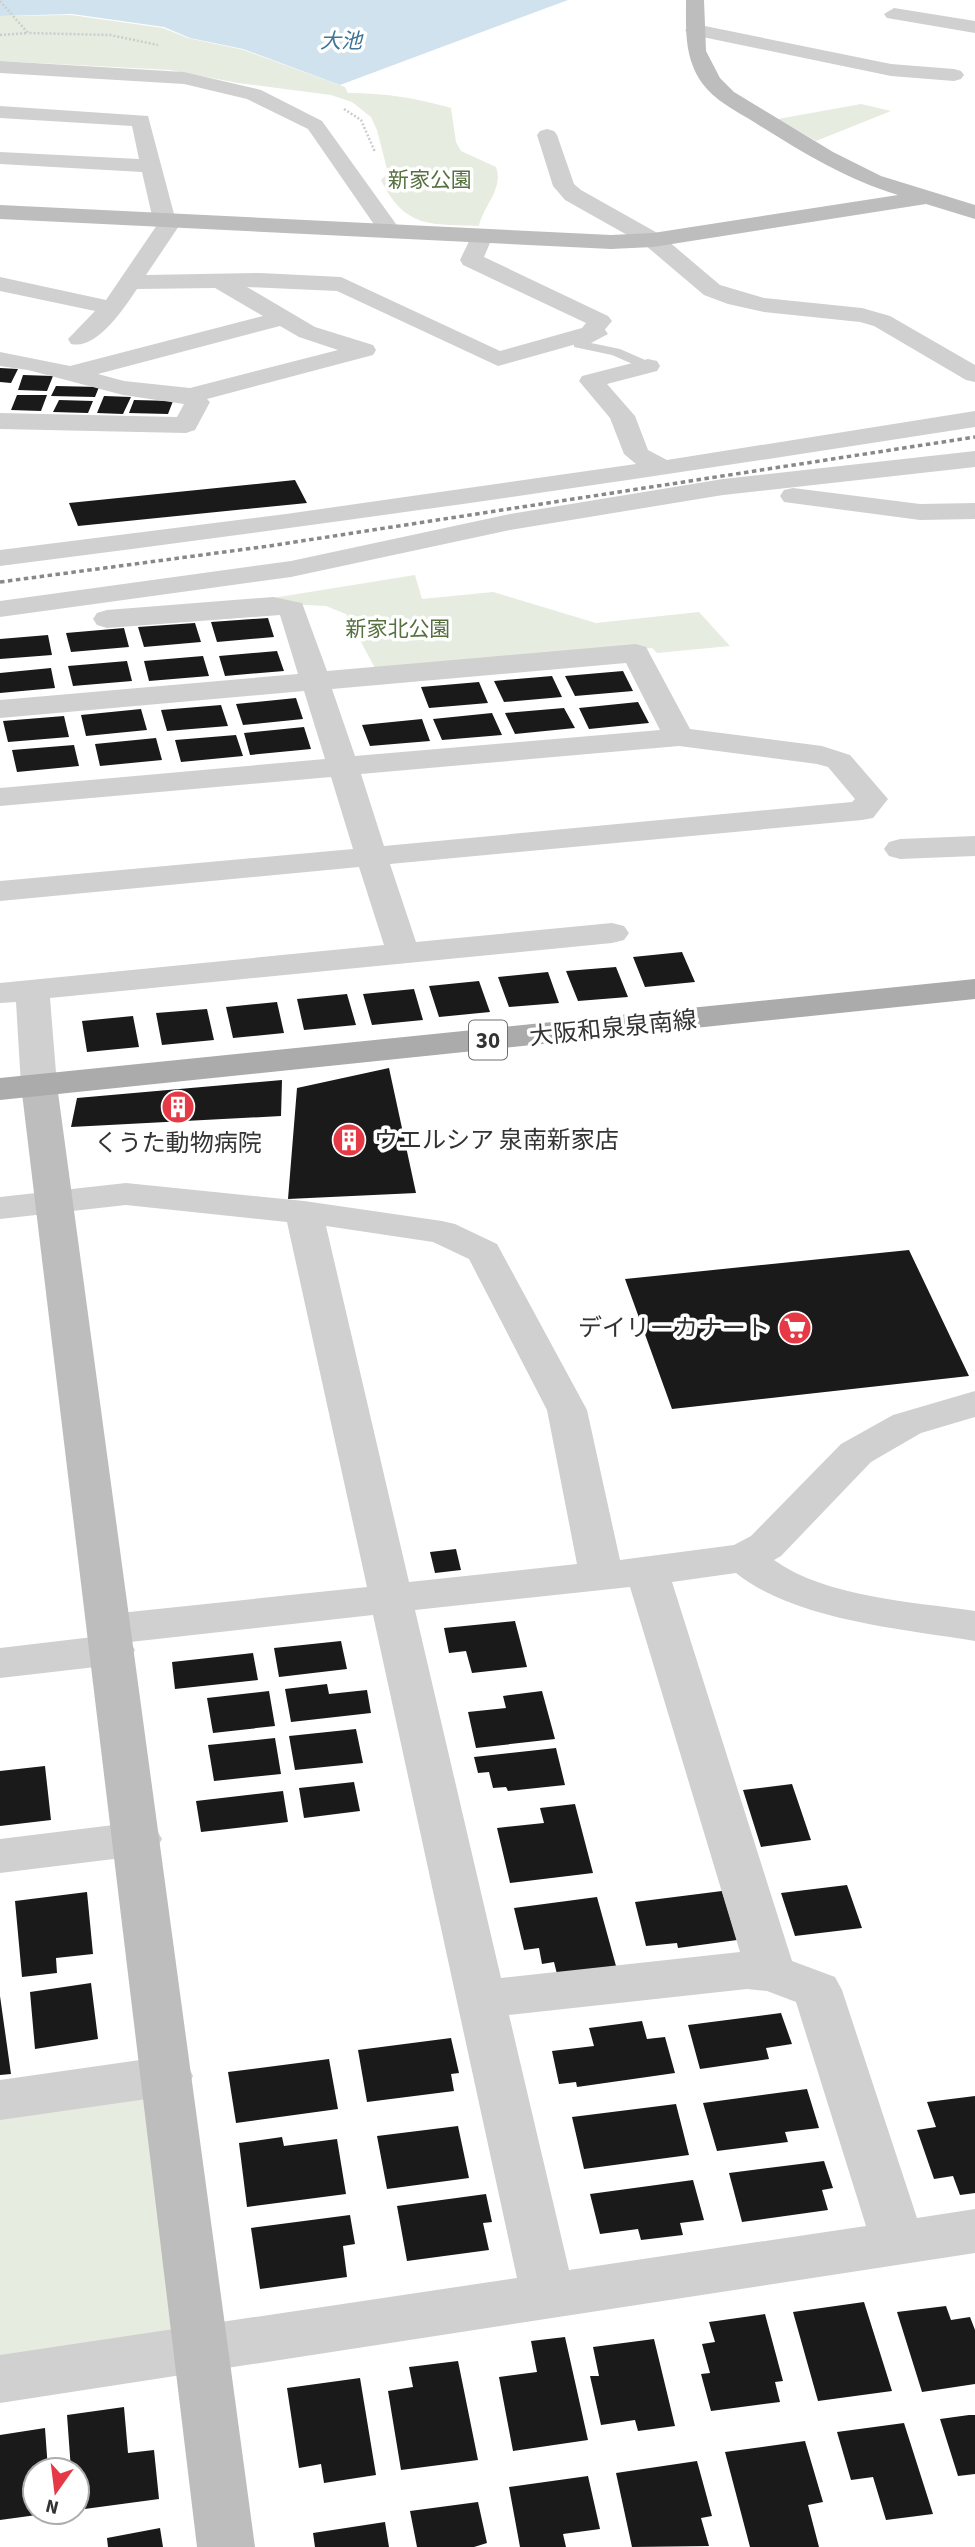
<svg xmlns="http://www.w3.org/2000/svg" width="975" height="2547" viewBox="0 0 975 2547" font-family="'Source Sans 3','Noto Sans JP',sans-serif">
<rect width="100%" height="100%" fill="#fff"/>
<path fill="#e6ecdf" d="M71 15 163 28 188 38 244 50 345 87 348 93C384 93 416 98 451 108L456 142 461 151 496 167C504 189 483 206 479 226 431 224 405 229 381 180L388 173 377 130 371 117 352 102 331 95 238 83 170 70 0 61V16Z
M861 104 891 111 816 141 778 119Z
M415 575 422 599 493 592 596 623 699 612 730 646 657 653 652 648 376 670 346 614 326 606 247 602Z
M144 2093 173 2333 0 2358V2115Z"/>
<path fill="#cfe2ee" d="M0 0H568L340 85 243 49 190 38 164 27 72 14 0 16Z"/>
<path fill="#1a1a1a" d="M0 368 18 369 11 383 0 382Z
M23 375 53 376 47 391 18 390Z
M56 386 99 387 95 397 51 396Z
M17 395H47L41 411 11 410Z
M104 396 131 397 123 414 97 413Z
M59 400 93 401 88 413 53 412Z
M134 400 173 401 168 414 129 413Z
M295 480 307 503 78 526 69 503Z
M268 618 274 637 217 642 211 622Z
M195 623 201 642 144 647 138 627Z
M124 628 129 647 71 652 66 633Z
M48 635 52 655 0 659V639Z
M277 651 284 671 225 676 219 656Z
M203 656 209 676 149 681 144 661Z
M127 661 132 681 73 686 68 666Z
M51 668 55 688 0 693V673Z
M623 671 633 691 575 696 565 676Z
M552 676 562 697 504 702 494 681Z
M479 682 488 703 429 708 421 687Z
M296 698 303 719 243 725 236 704Z
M638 702 649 723 589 729 579 708Z
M221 705 228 726 167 731 161 710Z
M564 708 575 728 515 734 505 713Z
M141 709 147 730 86 736 81 715Z
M492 713 502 735 442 740 433 719Z
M64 716 69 737 8 742 3 721Z
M422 719 430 741 370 746 362 725Z
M304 727 311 749 250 755 244 733Z
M236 735 243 756 181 762 175 740Z
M156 738 162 760 100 766 95 744Z
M74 745 79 766 17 772 12 750Z
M682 952 695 982 645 987 633 957Z
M616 967 628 997 578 1001 566 971Z
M548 972 559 1003 509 1007 498 977Z
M479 981 490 1012 439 1017 429 986Z
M414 989 423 1020 372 1025 363 994Z
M347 994 356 1025 304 1030 297 999Z
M277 1002 284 1033 233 1038 226 1007Z
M207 1009 214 1040 162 1045 156 1013Z
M133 1016 139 1047 87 1052 82 1021Z
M389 1068 416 1193 288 1199 297 1088Z
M282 1080 281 1116 71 1127 77 1098Z
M909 1250 969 1376 672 1409 625 1279Z
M456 1549 461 1570 435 1573 430 1552Z
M515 1621 527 1667 472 1673 466 1651 449 1653 444 1628Z
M341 1641 347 1669 279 1677 274 1648Z
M253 1653 258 1680 175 1689 172 1662Z
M327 1684 329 1694 367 1690 371 1713 291 1722 285 1689Z
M269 1691 275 1726 213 1733 207 1698Z
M542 1691 555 1739 476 1748 468 1712 506 1708 503 1696Z
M356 1729 363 1763 295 1770 289 1736Z
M275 1738 281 1774 214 1781 208 1745Z
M556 1748 565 1785 508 1791 506 1787 493 1788 489 1772 478 1773 474 1757Z
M45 1766 51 1820 0 1826V1771Z
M354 1782 360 1811 304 1818 299 1788Z
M792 1784 811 1840 761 1847 743 1790Z
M283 1791 288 1822 201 1832 196 1801Z
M575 1804 593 1873 510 1883 497 1828 544 1823 540 1808Z
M847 1885 862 1928 795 1936 781 1893Z
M722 1891 737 1940 678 1948 677 1943 646 1946 635 1902Z
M87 1892 93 1954 56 1958 57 1973 22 1977 15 1901Z
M597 1897 616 1966 557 1974 554 1962 542 1964 539 1948 524 1950 514 1908Z
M91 1983 98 2039 35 2049 30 1992Z
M0 1996 11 2074 0 2075Z
M781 2013 792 2044 766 2048 769 2059 700 2069 688 2025Z
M642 2021 647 2039 665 2037 675 2073 577 2087 576 2082 559 2084 552 2051 594 2046 589 2028Z
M451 2038 459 2073 451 2074 454 2091 367 2102 358 2050Z
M329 2059 338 2109 236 2123 228 2072Z
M807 2089 819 2128 785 2132 788 2142 717 2151 703 2103Z
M975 2096V2193L960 2195 953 2176 934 2179 917 2130 936 2127 927 2102Z
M676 2104 689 2155 584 2169 572 2117Z
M458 2126 469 2178 387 2189 377 2136Z
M282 2137 284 2146 337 2139 346 2194 247 2207 239 2143Z
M824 2161 833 2188 822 2190 828 2210 742 2222 729 2173Z
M693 2180 704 2220 680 2223 683 2235 641 2240 638 2229 600 2234 590 2194Z
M486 2194 492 2222 483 2223 489 2250 407 2261 397 2206Z
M350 2215 355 2244 343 2246 347 2277 260 2289 251 2228Z
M864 2302 892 2391 818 2401 793 2312Z
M946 2306 951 2320 970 2317 975 2330V2384L922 2392 897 2312Z
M765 2314 783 2381 775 2382 780 2402 711 2411 701 2374 710 2373 702 2344 715 2342 709 2322Z
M565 2337 588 2440 513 2451 499 2377 537 2372 531 2341Z
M654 2339 675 2426 638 2431 635 2420 601 2425 590 2376H599L593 2347Z
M458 2361 478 2460 401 2470 388 2391 413 2387 409 2367Z
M360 2378 376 2475 324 2483 321 2464 299 2468 287 2388Z
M124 2407 128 2453 154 2450 159 2499 77 2510V2470H71L67 2415Z
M969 2415H975V2474L958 2476 940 2419Z
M904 2423 933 2514 886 2520 873 2477 851 2480 837 2432Z
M45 2428 48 2470H35V2512L44 2514 0 2520V2435Z
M805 2441 823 2502 808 2505 819 2547H750L725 2452Z
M697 2461 712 2516 701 2518 709 2546 632 2547 616 2473Z
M588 2476 600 2529 563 2534 566 2547H520L509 2487Z
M478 2502 487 2543 474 2547H417L410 2511Z
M385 2522 389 2547H315L313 2533Z
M160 2528 163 2547H108L107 2538Z"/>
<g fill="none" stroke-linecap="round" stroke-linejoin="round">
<path stroke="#cdcdcd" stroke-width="2.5" stroke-dasharray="2 2" stroke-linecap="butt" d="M0 1 28 33 110 35 158 45
M0 35 28 33
M344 109 361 120 375 152"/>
<path fill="#d0d0d0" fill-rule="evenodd" d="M592 323H600L608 334 591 343 620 349 652 363V369H644L612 355 574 347V341L595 333 590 326Z"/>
<path fill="#d0d0d0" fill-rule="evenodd" d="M894 8 975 21V33L887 18 884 14Z
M695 24 891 64 954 69 961 71 964 75 961 79 954 81 891 76 688 34 685 30Z
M0 61 184 72 261 90 322 121 401 231 398 236H382L308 129 247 99 184 84 0 73Z
M0 106 148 116 174 214 180 215 183 220 146 275 260 273 341 277 500 351 582 328 586 323 463 265 460 260 474 231H490L493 236 484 257 608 316 612 321 598 338 498 366 337 291 247 287 315 327 373 345 376 350 373 355 207 399 210 402 195 430 186 433 0 429V413L177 417 184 404 123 395 28 370 0 366V352L70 366 263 316 215 288 137 289C124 308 97 350 71 344L68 339 95 311 0 291V277L106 300 157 225 153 220 142 172 0 164V152L139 159 132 126 0 118ZM280 326 299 337 338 350 190 388 124 381 98 374Z
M547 129 554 131 557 135 574 184 581 190 661 235 720 285 764 298 862 308 890 316 975 365V382L966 380 874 326 860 322 764 312 728 304 704 295 645 245 565 200 553 186 537 135 540 131Z
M648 359 657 361 660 366 657 371 607 384 635 416 648 450 667 460 975 411V427C651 478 326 525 0 566V550L286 514 636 464 624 454 610 418 579 381 582 376Z
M975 451V467L723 495 510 530 291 577 0 617V601L291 561 510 514 723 479Z
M793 488 920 504 975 503V519L920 520 784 502 780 496 784 490Z
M273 597 302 603 327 671 636 644 646 647 690 729 822 746 850 755 888 799 873 818 862 820 390 864 416 942 612 923 624 926 629 933 624 940 612 943 50 998 57 1085 52 1093 39 1096 26 1093 21 1085 16 1002 0 1003V983L384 945 359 867 0 901V881L353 849 331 777 0 806V788L325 759 304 691 0 718V700L298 674 280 615 107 628 97 625 93 619 97 613 107 610ZM626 663 660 730 355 756 332 689ZM679 746 817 764 828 767 855 799 852 802 384 846 361 774Z
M975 836V856L900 859 889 856 884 849 889 842 900 839Z
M126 1183 304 1201 442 1221 455 1224 497 1244 587 1410 620 1560 734 1545 751 1536 841 1444 893 1415 975 1391V1417L921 1433 871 1462 781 1556 774 1560C825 1597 914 1602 975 1611V1641C902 1629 794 1620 736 1573L672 1582 792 1961 835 1977 842 1990 917 2218 975 2209V2253L0 2403V2355L517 2278 373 1615 130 1642 135 1650 129 1661 113 1665 0 1678V1648L93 1637 88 1629 94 1619 110 1614 367 1587 287 1222 126 1205 0 1219V1197ZM326 1226 433 1242 469 1259 547 1410 577 1564 409 1582ZM630 1587 740 1952 501 1978 415 1610ZM747 1989 767 1991 796 2002 866 2226 569 2270 509 2015Z
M138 1822 155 1827 162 1839 155 1851 138 1856 0 1873V1839Z
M168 2056 186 2062 193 2076 186 2090 168 2096 0 2120V2080Z"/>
<path fill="#bdbdbd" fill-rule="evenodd" d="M686 0H704L706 51 720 78 734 92 833 152 881 176 975 205V219L926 204 653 247 611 249 0 219V205L611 235 653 233 898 195C845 179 800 151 754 122 736 111 714 100 702 83 684 57 686 30 686 0Z
M39 1074 52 1077 57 1085 255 2547H197L21 1085 26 1077Z"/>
<path fill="#ababab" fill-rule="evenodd" d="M975 979V999L0 1100V1078Z"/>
<path stroke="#888" stroke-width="3.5" stroke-dasharray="4.5 3.5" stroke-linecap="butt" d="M0 582 269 546 975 437"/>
</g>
<defs>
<symbol id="building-disc" viewBox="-11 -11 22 22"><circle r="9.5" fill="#e63946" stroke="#fff"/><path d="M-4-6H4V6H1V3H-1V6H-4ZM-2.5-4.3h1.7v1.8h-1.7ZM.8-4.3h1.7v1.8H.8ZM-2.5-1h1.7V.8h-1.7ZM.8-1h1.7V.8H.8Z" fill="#fff"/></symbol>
<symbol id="supermarket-disc" viewBox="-11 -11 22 22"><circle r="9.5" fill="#e63946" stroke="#fff"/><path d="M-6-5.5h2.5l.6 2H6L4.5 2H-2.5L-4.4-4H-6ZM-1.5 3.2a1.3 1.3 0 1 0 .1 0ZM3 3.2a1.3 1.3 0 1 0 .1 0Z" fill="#fff"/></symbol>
</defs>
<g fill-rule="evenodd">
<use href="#building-disc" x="159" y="1088" width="38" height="38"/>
<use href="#building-disc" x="330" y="1121" width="38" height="38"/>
<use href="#supermarket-disc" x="776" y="1309" width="38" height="38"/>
</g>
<g text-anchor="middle" stroke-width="7" stroke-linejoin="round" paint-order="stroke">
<g font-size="21" font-style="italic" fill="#3f7597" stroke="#fff">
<text x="341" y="48">大池</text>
</g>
<g font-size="21" fill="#56703f" stroke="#fff">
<text x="430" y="187">新家公園</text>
<text x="398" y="636">新家北公園</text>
</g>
<rect fill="#fff" stroke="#707070" stroke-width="2" x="469" y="1020.5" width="38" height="39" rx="5"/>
<g font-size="23" font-weight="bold" fill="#333">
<text x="488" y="1048">30</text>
</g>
<g font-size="24" fill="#333" stroke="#fff">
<text transform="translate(613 1028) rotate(-6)" y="8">大阪和泉泉南線</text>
</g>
<g font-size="24" fill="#333" stroke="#fff" text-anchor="start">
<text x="374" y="1148">ウエルシア 泉南新家店</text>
<text x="178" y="1151" text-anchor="middle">くうた動物病院</text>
<text x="770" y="1336" text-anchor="end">デイリーカナート</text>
</g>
</g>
<g transform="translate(56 2491) rotate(194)"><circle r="33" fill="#ffffff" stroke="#adadad" stroke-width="2"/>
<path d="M0-5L12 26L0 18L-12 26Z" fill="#e63946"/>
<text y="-10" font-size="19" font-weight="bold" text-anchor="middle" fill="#333333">N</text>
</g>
</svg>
